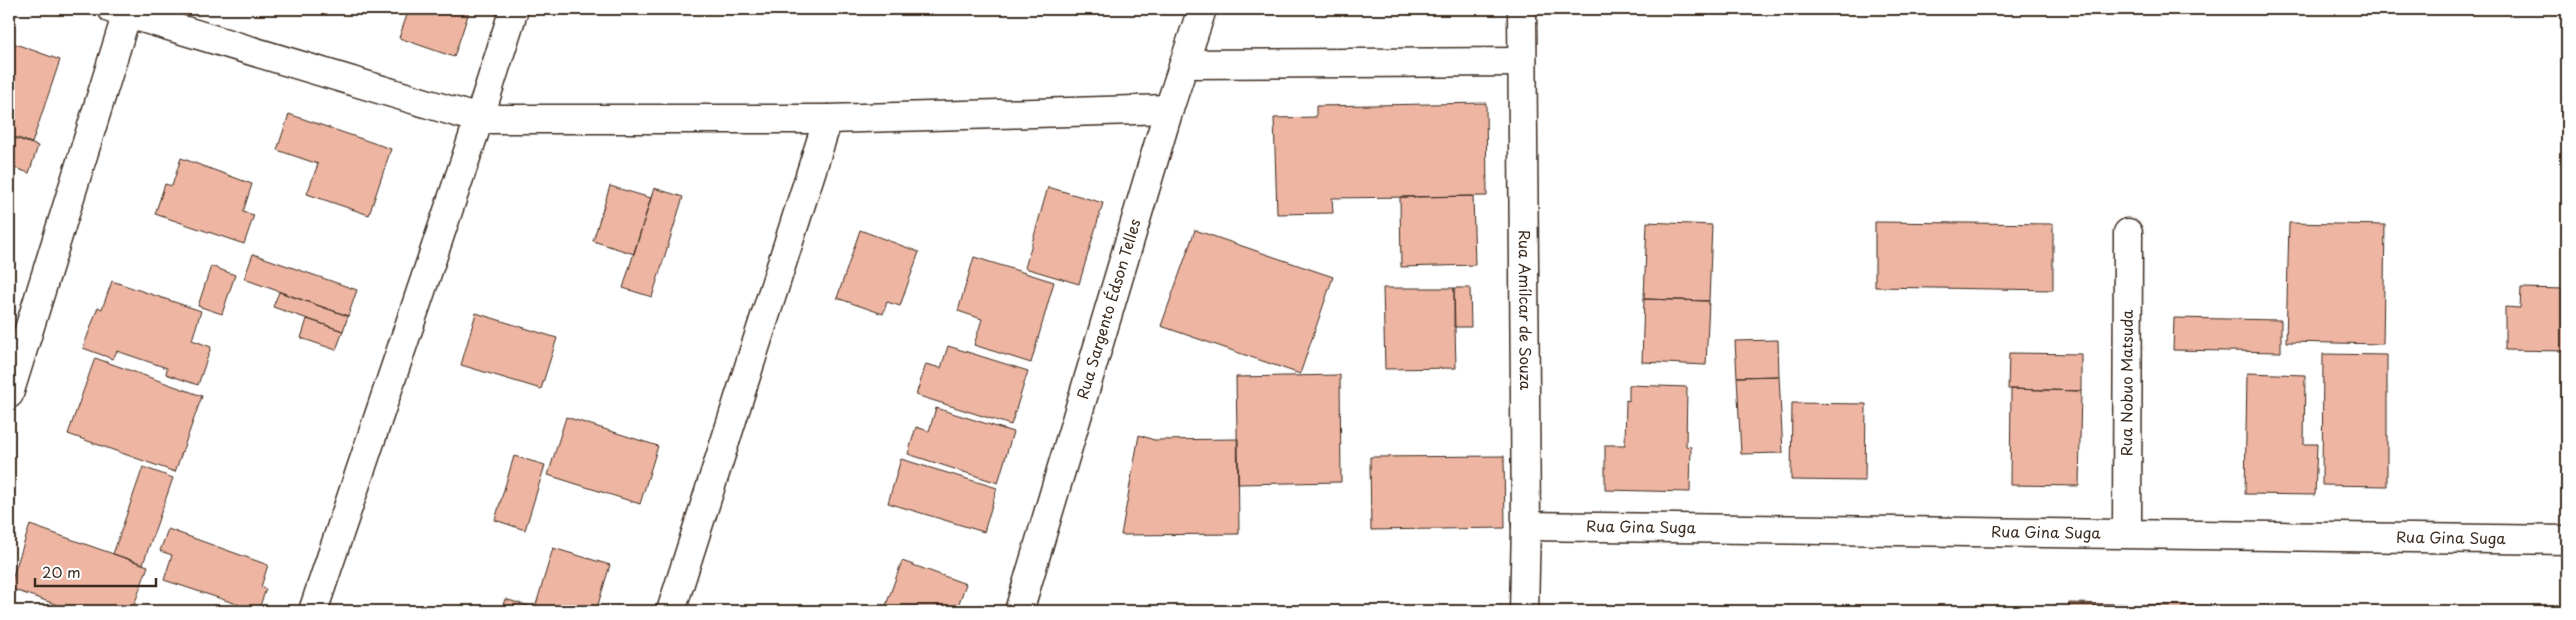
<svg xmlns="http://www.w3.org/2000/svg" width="2576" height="620" viewBox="0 0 2576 620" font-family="'Playpen Sans',sans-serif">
<rect width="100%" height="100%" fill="#fff"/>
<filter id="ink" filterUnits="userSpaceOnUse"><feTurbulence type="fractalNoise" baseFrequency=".02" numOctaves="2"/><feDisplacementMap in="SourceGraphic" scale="10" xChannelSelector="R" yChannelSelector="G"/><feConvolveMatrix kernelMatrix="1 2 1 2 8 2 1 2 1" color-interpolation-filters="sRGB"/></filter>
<g filter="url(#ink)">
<path fill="#edb5a2" stroke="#3b2a1e" d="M409 9H470L454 57 399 38Z
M10 42 60 60 32 143 9 135Z
M1486 103 1487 196 1332 198 1333 213 1277 214 1274 118 1316 117V106Z
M289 114 391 149 369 215 307 194 318 164 277 150Z
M9 136 38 146 29 173 9 166Z
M181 158 252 184 243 212 254 215 244 244 155 214 165 184 172 186Z
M610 186 651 198 634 254 593 241Z
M1048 187 1103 203 1079 284 1025 268Z
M654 188 683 197 652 297 623 288Z
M1473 196 1475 265 1401 267 1400 197Z
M1647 222 1712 225 1709 301 1644 299Z
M1875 222 2053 224V290L1875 287Z
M2289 223 2385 225 2383 344 2286 342Z
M860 230 919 252 900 306 887 302 883 314 837 298Z
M1195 230 1333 277 1300 374 1161 326Z
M253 254 357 290 348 316 244 279Z
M974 257 1054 282 1031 363 974 345 982 319 958 311Z
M211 266 235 275 222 314 198 306Z
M112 281 201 311 192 340 211 347 198 385 166 374 167 368 117 351 113 359 83 348 98 307 102 309Z
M1383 288H1454L1456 368 1385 369Z
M1454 288H1470L1471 327H1454Z
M2521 288 2567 289V351L2505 350V307L2520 308Z
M279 292 348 316 343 331 273 307Z
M1644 299 1709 301 1706 365 1642 362Z
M476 313 557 338 541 389 461 365Z
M2174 318 2281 320V352L2173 350Z
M307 319 343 331 336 350 301 338Z
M1778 340 1779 376 1737 377 1735 341Z
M948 346 1028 371 1011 425 916 395 926 364 941 368Z
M2009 353 2081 354V391L2008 389Z
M2323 354 2387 355V486L2322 485Z
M95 358 202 396 175 472 68 434Z
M2247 373 2305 375 2304 444H2317L2315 495 2245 494Z
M1340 375 1341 482 1238 484 1236 377Z
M1779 376 1783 453 1741 454 1737 377Z
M1629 385 1687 387 1686 446 1691 447 1690 492 1605 490V445H1625L1626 400 1629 401Z
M2011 389 2081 391 2079 486 2010 485Z
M1792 403 1866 404 1865 481 1791 480Z
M936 408 1013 432 998 483 908 454 916 427 929 431Z
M566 417 658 446 640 504 548 475Z
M1139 435 1154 440 1238 439 1239 534 1121 535Z
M514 456 545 465 525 530 495 520Z
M1504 456 1505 528 1371 530 1370 457Z
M901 459 997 488 984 532 888 503Z
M143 467 173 478 143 564 113 554Z
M30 525 148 566 132 611H75L9 588Z
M168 529 268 565 261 587 266 589 258 611 164 580 172 555 160 551Z
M553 548 610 565 596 611H545L535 608Z
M902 561 966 584 956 611H884Z
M505 599 546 611H501Z
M2069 603 2117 604V611H2069Z
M2117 604 2340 609V611H2117Z"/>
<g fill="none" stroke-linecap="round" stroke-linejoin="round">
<defs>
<g id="street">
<path d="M112 9 479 119H828L1169 109"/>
<path d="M1184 64 1522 62"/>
<path d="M9 394 127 13"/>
<path id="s1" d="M1526 526 2567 540"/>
<path id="s2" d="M2127 533 2128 233"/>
<path d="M313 611 479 119 514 9"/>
<path d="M671 611 828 119"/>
<path id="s3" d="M1019 611 1169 109 1202 9"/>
</g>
<g id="secondary">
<path id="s4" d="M1522 9 1526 526 1524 611"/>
</g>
</defs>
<use href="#street" stroke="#3b2a1e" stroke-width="31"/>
<use href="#secondary" stroke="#3b2a1e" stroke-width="31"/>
<use href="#street" stroke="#fff" stroke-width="28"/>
<use href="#secondary" stroke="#fff" stroke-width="28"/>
</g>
</g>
<g text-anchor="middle" stroke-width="4" stroke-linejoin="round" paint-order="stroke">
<g font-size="15" fill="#3b2a1e" stroke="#fff">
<text dy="5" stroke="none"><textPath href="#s3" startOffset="315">Rua Sargento Édson Telles</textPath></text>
<text dy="5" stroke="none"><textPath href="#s4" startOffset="301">Rua Amílcar de Souza</textPath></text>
<text dy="5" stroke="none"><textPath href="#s2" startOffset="150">Rua Nobuo Matsuda</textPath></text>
<text dy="5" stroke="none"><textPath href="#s1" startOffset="115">Rua Gina Suga</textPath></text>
<text dy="5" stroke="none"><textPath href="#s1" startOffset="520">Rua Gina Suga</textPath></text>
<text dy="5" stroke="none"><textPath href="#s1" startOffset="925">Rua Gina Suga</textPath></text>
</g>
</g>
<rect width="2576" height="620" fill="none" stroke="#fff" stroke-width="30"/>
<rect x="15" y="15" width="2546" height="590" fill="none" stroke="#3b2a1e" stroke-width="2" filter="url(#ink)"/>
<path d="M35 578v8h121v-8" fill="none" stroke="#3b2a1e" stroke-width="2.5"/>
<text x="42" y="578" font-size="15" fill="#3b2a1e" stroke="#ffffff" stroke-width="4" paint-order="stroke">20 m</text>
</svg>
